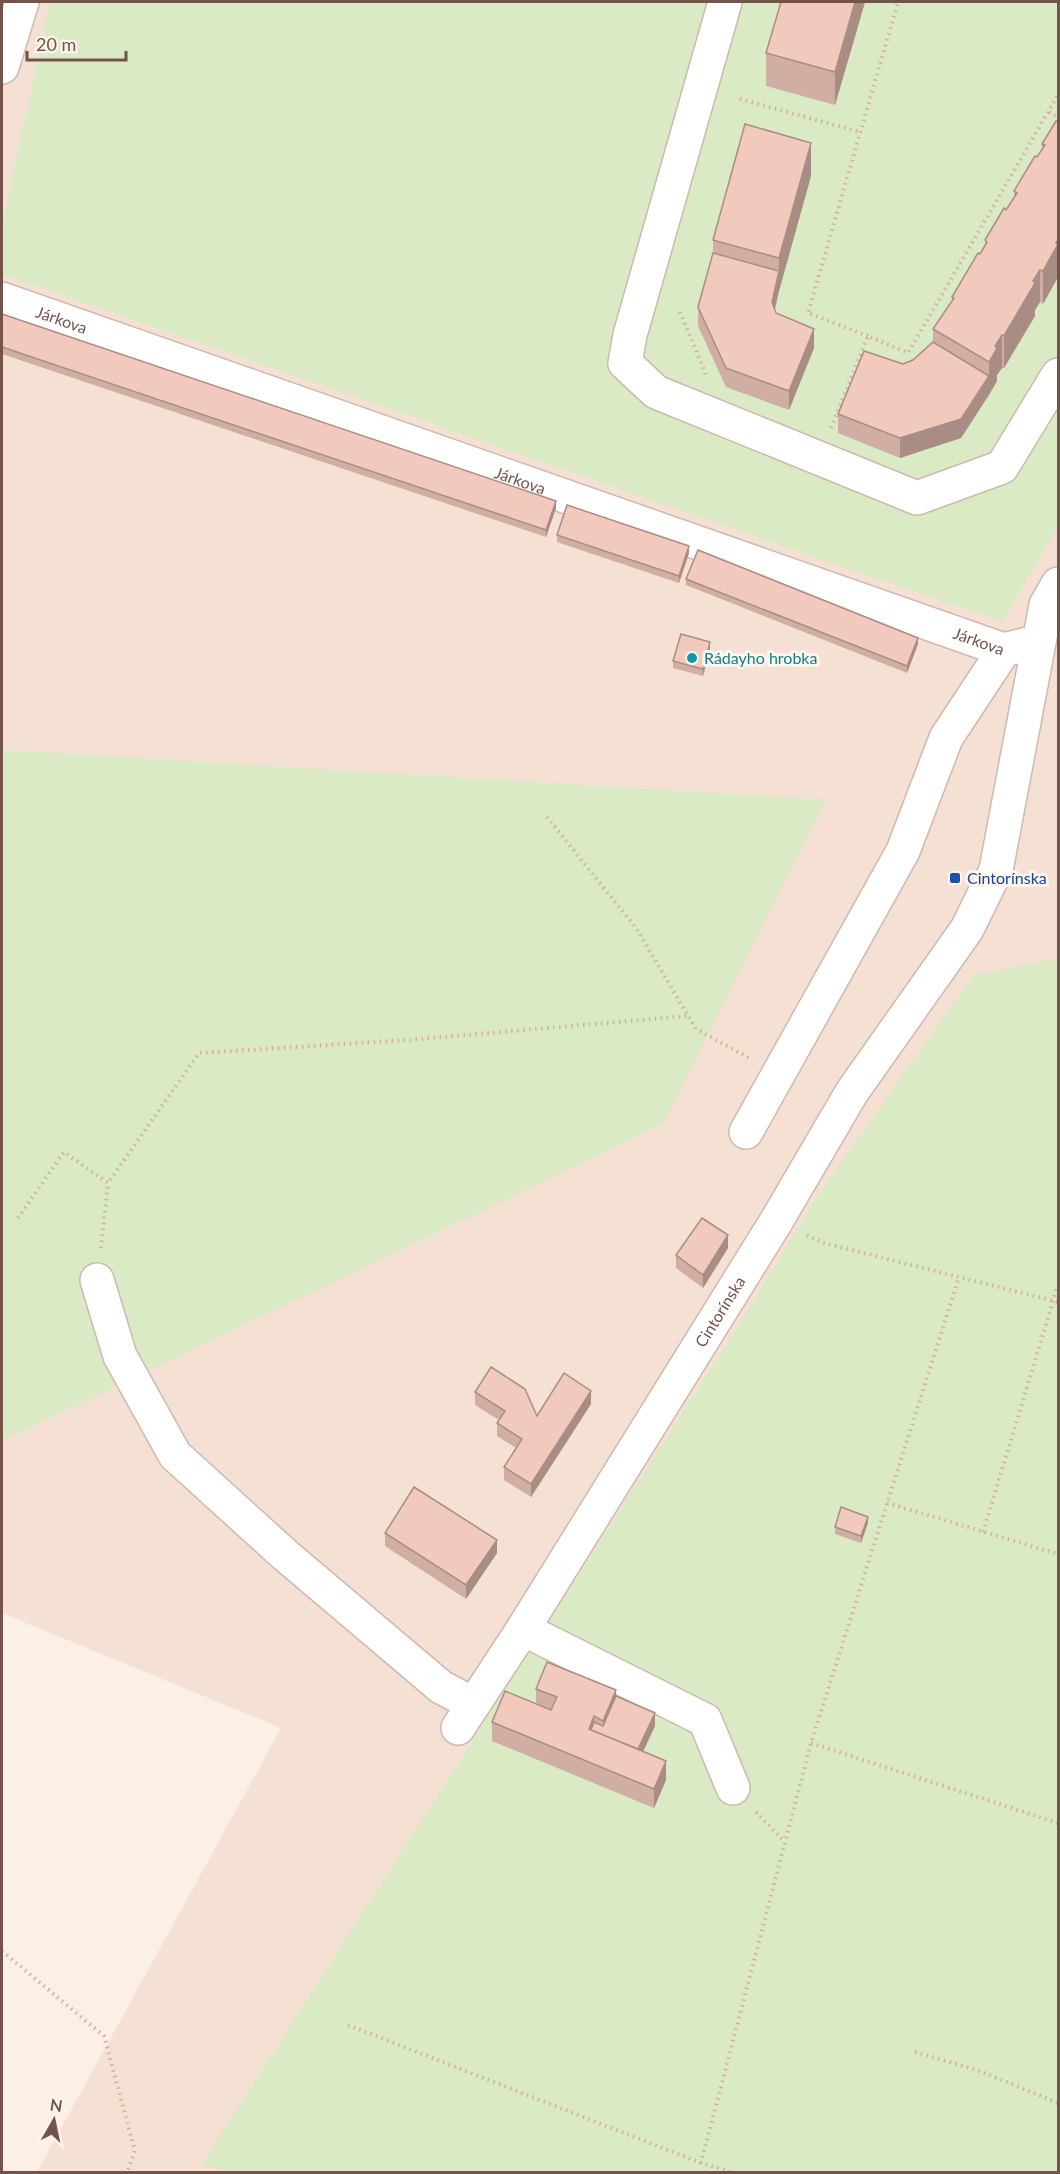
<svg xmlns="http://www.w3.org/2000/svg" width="1060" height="2174" viewBox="0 0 1060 2174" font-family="Lato,sans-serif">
<rect width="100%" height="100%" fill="#fcf0e6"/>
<path fill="#f4e1d4" d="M2 2H1058V2172H37L281 1728 2 1613Z"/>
<path fill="#d9eac4" d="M50 2H1058V526L1002 622 2 274V227Z
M2 750 826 800 663 1124 2 1441Z
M1058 958V2172H227L202 2164 755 1299 814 1201 973 976Z"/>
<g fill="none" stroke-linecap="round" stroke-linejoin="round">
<defs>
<g id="minor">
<path d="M725 2 630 335 625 363 656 392 917 498 1002 467 1058 375"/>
<path d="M2 67 22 2"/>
<path id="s1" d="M2 299 1004 650 1039 641"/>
<path d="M746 1132 903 851 946 738 1004 650"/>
<path d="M97 1280 120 1356 175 1455 284 1554 441 1687 473 1704"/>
<path d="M523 1629 705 1720 733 1788"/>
<path id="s2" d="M458 1728 523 1629 777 1220 852 1092 967 929 996 870 1046 605 1058 584"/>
</g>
</defs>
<use href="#minor" stroke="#d0b8ae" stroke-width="36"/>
<path stroke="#d7ada0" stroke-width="4" stroke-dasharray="1.5 4.5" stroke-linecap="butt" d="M740 99 860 132
M1049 112 1058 118
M680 312 707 377
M868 336 808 313 898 2
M831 428 868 336 908 353 1058 95
M547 817 636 928 696 1029 749 1058
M18 1218 64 1152 108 1183 199 1053 407 1040 688 1016
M807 1235 824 1243 1058 1302
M101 1248 108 1183
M887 1503 1058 1554
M983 1532 1058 1285
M811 1743 1058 1823
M756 1812 784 1841
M2 1951 104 2036 135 2151 127 2172
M348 2025 701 2163
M915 2052 977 2070 1058 2103
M730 2172 701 2163 811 1743 959 1277"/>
<use href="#minor" stroke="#fff" stroke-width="33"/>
</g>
<path fill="#d0aea3" d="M781 2H865L835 105 766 86V53Z
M1059 122 1058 277 1043 304 1040 302 1035 310V316L1004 368H1002L997 375V381L961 438 900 458 838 433V414L903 364 913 360 933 342V329L952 302V297L980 254 985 247V240L1006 210 1014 197V191L1042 150V144Z
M811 176 779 291 775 309 776 313 814 348 789 410 726 387 698 326V307L713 253V240Z
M2 314 556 508 546 537 2 354Z
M557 535 689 553 679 583 557 542Z
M686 579 918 644 907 673 686 585Z
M710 649 703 676 673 668V661Z
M728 1248 703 1288 676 1268V1255Z
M475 1392 537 1416 591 1404 531 1497 504 1480V1467L516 1448 497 1436V1423L499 1420 475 1405Z
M868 1523 861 1543 835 1534V1527Z
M385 1533 497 1553 466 1599 385 1546Z
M536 1689 616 1696 655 1726 643 1751 666 1780 654 1808 492 1741V1722L536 1704Z"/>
<path fill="#a98d84" d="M855 2H865L835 105V72Z
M811 143V176L779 291 772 321V302L779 271V258Z
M1059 238 1058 277 1043 304V271Z
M1040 270V302L1035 310V316L1004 368V336Z
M814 329V348L789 410V391Z
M1002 335V368L997 375V381L989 395V362L995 346Z
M989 376V395L961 438 900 458V438Z
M556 501V508L546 537V530Z
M689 546V553L679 583V576Z
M918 638V644L907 673V666Z
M710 642V649L703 676V669Z
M728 1235V1248L703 1288V1275Z
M591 1391V1404L531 1497V1484Z
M868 1517V1523L861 1543V1536Z
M497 1540V1553L466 1599V1585Z
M616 1690V1710L603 1740V1721Z
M655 1713V1726L636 1767V1754Z
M594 1716V1736L589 1729Z
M666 1761V1780L654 1808V1789Z"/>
<path fill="#f2cabd" stroke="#a98d84" stroke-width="1.5" d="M781 2H855L835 72 766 53Z
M1056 121 1059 122V238L1056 243 1058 244 1043 271 1040 270 1033 281 1035 283 1004 336 1002 335 995 346 997 348 989 362 933 329 954 298 952 297 978 253 980 254 987 242 985 240 1004 208 1006 210 1017 193 1014 191 1035 156 1037 157 1045 145 1042 144Z
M745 124 811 143 779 258 713 240Z
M713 253 779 271 772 302 776 313 814 329 789 391 726 368 698 307Z
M2 314 556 501 546 530 2 347Z
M933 342 989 376 961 419 900 438 838 414 864 351 903 364 913 360Z
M567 505 689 546 679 576 557 535Z
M698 550 918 638 907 666 686 579Z
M681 634 710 642 703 669 673 661Z
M702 1218 728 1235 703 1275 676 1255Z
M491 1367 525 1389 537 1416 564 1373 591 1391 531 1484 504 1467 522 1439 497 1423 505 1411 475 1392Z
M414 1487 497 1540 466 1585 385 1533Z
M841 1507 868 1517 861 1536 835 1527Z
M547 1662 616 1690 603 1721 594 1716 589 1729 666 1761 654 1789 492 1722 505 1691 551 1710 557 1697 536 1689Z
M616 1696 655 1713 638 1749 591 1730 594 1722 603 1726Z"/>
<circle fill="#0f9aa8" stroke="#fff5ec" stroke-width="2" cx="692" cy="658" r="6"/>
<rect fill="#1a4fb4" stroke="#fff5ec" stroke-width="2" x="949" y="872" width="12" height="12" rx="3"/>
<g text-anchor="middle" stroke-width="6" stroke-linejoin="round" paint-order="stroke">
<g font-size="16" fill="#75534a" stroke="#fff5ec">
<text dy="6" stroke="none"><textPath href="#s1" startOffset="63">Járkova</textPath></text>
<text dy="6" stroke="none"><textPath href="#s1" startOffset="549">Járkova</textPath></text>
<text dy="6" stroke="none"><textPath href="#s1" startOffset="1035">Járkova</textPath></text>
<text dy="6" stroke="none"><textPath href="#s2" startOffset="492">Cintorínska</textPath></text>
</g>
<g font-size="16" fill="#0d838f" stroke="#fff5ec" text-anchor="start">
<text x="704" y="664">Rádayho hrobka</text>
</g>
<g font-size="16" fill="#164399" stroke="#fff5ec" text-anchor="start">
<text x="967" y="884">Cintorínska</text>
</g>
</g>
<rect width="1060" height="2174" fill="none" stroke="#75534a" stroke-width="6"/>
<g transform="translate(54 2120) rotate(9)" stroke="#fff5ec" stroke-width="4.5" paint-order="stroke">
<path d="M0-4.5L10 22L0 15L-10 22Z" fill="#75534a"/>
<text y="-9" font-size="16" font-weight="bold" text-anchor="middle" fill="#75534a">N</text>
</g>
<path d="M27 51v9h99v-9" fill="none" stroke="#75534a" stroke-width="3"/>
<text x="36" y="51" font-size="18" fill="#75534a" stroke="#fff5ec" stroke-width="4.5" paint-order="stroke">20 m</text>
</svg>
